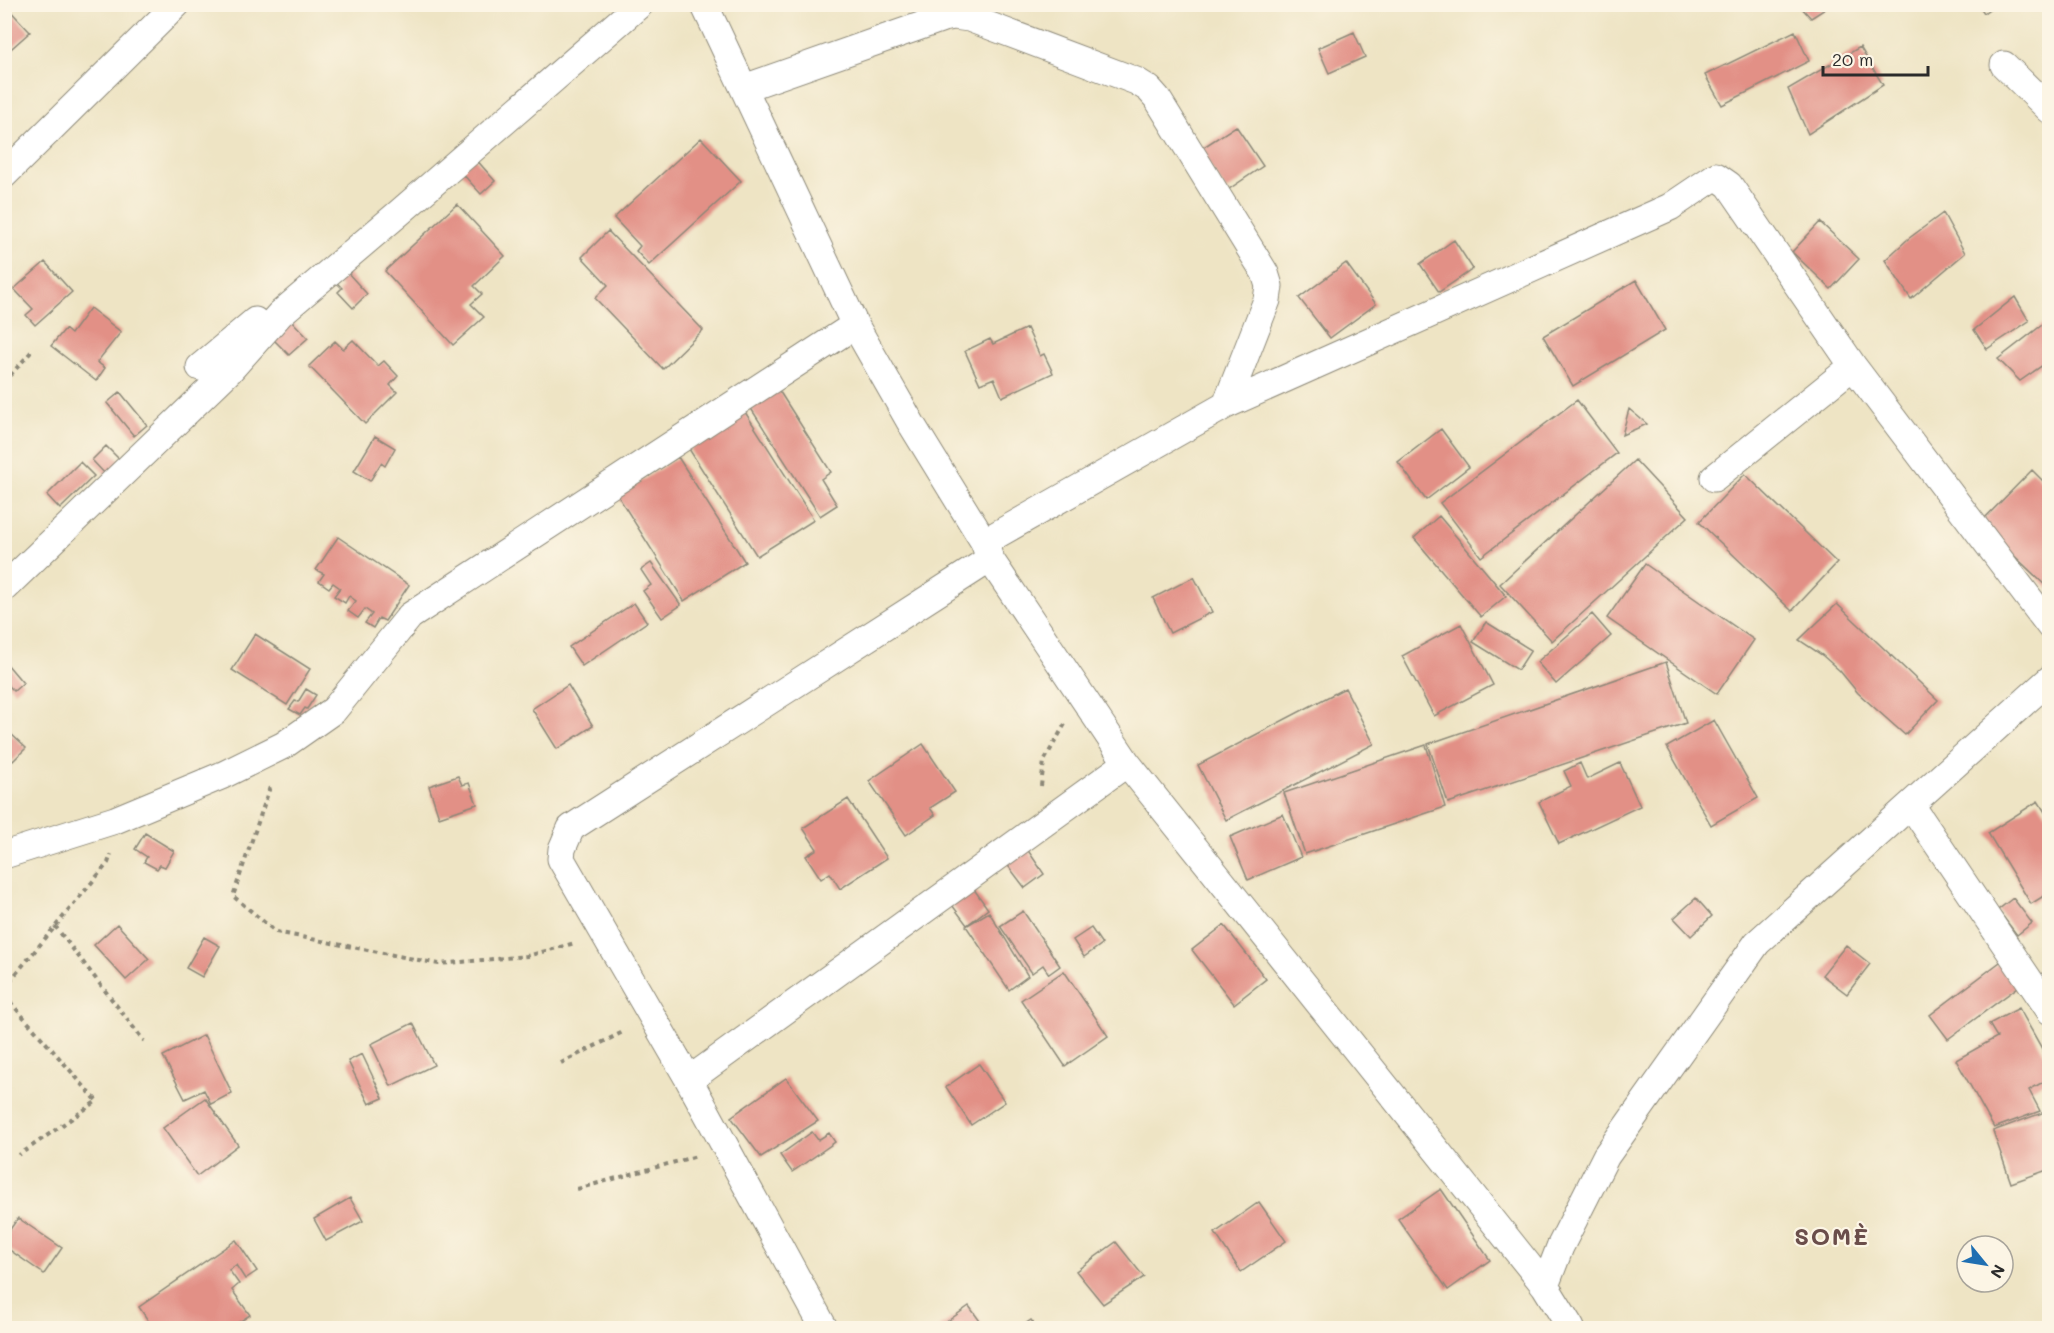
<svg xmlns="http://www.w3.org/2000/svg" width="2054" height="1333" viewBox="0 0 2054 1333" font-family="Mali,sans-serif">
<rect width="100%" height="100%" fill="#fcf5e5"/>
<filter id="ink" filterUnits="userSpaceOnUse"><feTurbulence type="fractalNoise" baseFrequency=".0167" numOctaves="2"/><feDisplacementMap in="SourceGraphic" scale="12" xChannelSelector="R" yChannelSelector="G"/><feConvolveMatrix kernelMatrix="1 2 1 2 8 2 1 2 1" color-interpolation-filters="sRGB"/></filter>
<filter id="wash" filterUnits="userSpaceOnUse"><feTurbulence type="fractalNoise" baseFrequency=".008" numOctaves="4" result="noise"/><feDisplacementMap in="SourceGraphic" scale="24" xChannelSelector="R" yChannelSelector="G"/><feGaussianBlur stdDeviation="1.35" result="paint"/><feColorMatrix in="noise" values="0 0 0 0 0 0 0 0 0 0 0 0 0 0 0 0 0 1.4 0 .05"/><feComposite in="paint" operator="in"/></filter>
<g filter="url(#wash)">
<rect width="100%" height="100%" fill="#eee4c4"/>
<g id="blocks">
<path fill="#e29086" d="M4 4 30 32 4 55Z
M1798 4H1833L1811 18Z
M1978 4H1996L1984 13Z
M1795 31 1809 61 1722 105 1705 75Z
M1354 32 1365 57 1329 73 1318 48Z
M1860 47 1883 85 1808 134 1788 89Z
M1236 126 1263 166 1226 191 1199 150Z
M701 138 741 181 649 265 636 251 640 246 614 218Z
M475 158 495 181 481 194 460 171Z
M457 204 505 256 474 286 482 294 471 304 484 317 453 345 385 271Z
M1943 213 1965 253 1911 299 1885 260 1908 239Z
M1820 222 1859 259 1831 289 1792 252Z
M608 231 703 330 663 369 595 298 608 285 582 257Z
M1454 240 1473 269 1439 292 1420 264Z
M45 262 72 292 35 325 26 315 33 309 14 289Z
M1346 263 1376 304 1330 338 1299 298Z
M347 272 367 294 353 308 338 292 342 288 336 282Z
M1636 280 1665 330 1573 386 1543 336Z
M2015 297 2029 321 1987 349 1974 330Z
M90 308 121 332 97 362 105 368 96 381 51 346 65 329 71 334Z
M290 319 308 338 289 355 271 337Z
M2042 325 2050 334V360L2020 381 1998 359Z
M1027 328 1040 356 1044 354 1053 373 1002 397 994 378 980 384 965 351 990 339 993 344Z
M353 340 378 366 384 361 398 376 390 385 397 392 365 424 309 366 335 341 343 349Z
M778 389 831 472 821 479 837 505 820 516 750 407Z
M120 392 147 425 134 436 107 403Z
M1577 400 1617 453 1481 557 1440 503Z
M1629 409 1647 424 1622 435Z
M745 412 814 520 757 556 689 449Z
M1441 429 1469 467 1426 500 1398 462Z
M375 436 395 448 385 466 381 463 370 481 354 471Z
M106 446 121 461 107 476 92 460Z
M678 457 745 562 684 601 618 496Z
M1635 460 1688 517 1552 641 1500 584Z
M80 462 94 476 60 509 47 495Z
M2032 470 2050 488V590L1980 523Z
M1745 474 1837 563 1792 611 1699 522Z
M1439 516 1506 596 1481 617 1414 538Z
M338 537 409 585 385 621 379 618 373 628 365 623 372 614 365 609 358 618 348 611 356 601 349 596 345 603 334 596 340 588 333 583 329 588 319 581 324 574 316 570Z
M651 563 681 605 662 618 643 591 651 585 641 570Z
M1645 564 1754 640 1717 694 1607 618Z
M1194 577 1212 612 1170 633 1153 598Z
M634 603 647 622 582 666 569 647Z
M1837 604 1938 700 1905 735 1858 693 1840 671 1822 655 1799 640Z
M1592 614 1611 636 1556 684 1537 662Z
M1486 622 1531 650 1518 670 1473 642Z
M1461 624 1493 685 1434 716 1402 656Z
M255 634 310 669 287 705 232 670Z
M1666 662 1686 723 1448 803 1428 744Z
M7 664 23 683 14 691 4 681V667Z
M568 685 593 726 557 749 532 709Z
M1345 688 1374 744 1226 820 1198 765Z
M306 689 316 695 307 709 305 708 300 715 289 709 295 701 298 702Z
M1714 720 1758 798 1711 825 1667 747Z
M10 733 26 748 13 761 4 753V739Z
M923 744 955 792 930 808 935 815 906 835 869 781Z
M1426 745 1445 807 1305 854 1284 793Z
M1580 763 1587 779 1620 763 1640 806 1559 844 1539 802 1571 786 1564 771Z
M458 776 462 785 469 783 477 804 439 817 429 786Z
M848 799 887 858 840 889 830 873 821 879 806 856 817 849 803 828Z
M2038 801 2050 820V892L2031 904 1988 833Z
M1283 814 1301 857 1248 880 1230 837Z
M145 833 174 851 165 867 160 865 157 869 144 862 147 857 135 849Z
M1027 849 1044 874 1025 888 1006 863Z
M971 885 988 909 967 925 949 901Z
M1696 898 1712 916 1691 936 1674 918Z
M2013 898 2032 923 2017 935 1998 910Z
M1023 911 1060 966 1049 974 1043 965 1032 973 1000 926Z
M989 912 1028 976 1009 990 966 926Z
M117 924 149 959 126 980 94 945Z
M1224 925 1266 979 1234 1004 1192 950Z
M1091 928 1102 944 1084 957 1073 940Z
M204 937 220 946 202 977 186 968Z
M1846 945 1870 964 1847 994 1822 975Z
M2004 959 2022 984 1948 1039 1930 1015Z
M1064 971 1108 1036 1065 1066 1021 1000Z
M2019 1008 2050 1063V1078L2029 1090 2040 1111 1994 1128 1956 1060 1997 1037 1989 1024Z
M413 1023 434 1065 391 1086 371 1044Z
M204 1035 232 1093 211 1104 204 1090 185 1099 163 1056Z
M362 1054 383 1098 369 1104 348 1061Z
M979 1064 1005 1102 971 1125 946 1087Z
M786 1078 818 1121 761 1157 731 1117Z
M205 1098 238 1145 197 1176 163 1128Z
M2050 1110V1169L2011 1183 1993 1131Z
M812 1132 818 1140 829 1133 835 1142 792 1172 780 1155Z
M1441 1189 1490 1260 1448 1290 1398 1219Z
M350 1198 363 1221 326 1241 314 1219Z
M1259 1202 1286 1241 1241 1272 1215 1233Z
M18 1218 62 1248 44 1274 4 1246V1238Z
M236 1240 257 1271 245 1279 236 1265 229 1270 239 1284 232 1290 250 1315 230 1328H153L139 1307Z
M1116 1242 1144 1277 1103 1304 1076 1271Z
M969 1306 985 1328H938Z
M1031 1320 1037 1328H1019Z"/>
</g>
</g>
<g filter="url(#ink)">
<use href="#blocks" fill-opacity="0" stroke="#8c8878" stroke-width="1.5"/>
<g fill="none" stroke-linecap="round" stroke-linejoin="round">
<defs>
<path id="minor" d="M704 4 855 325 912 425 984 542 990 559 1127 763 1545 1286
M2004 65 2050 110
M744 88 943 18 954 16 969 18 1136 81 1149 89 1157 98 1265 273 1269 286 1267 300 1226 405
M4 175 177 4
M200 367 255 321
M1714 478 1853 366
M984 542 1226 405 1670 207 1716 176 1729 185 1853 366 2050 626
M4 588 230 370 280 314 399 213 640 4
M1911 805 2050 1011
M4 855 115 820 223 775 284 745 334 710 410 616 855 325
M689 1080 1127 763
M824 1328 689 1080 561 859 562 849 571 828 990 559
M1571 1328 1545 1286 1560 1247 1606 1156 1757 943 2050 679"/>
</defs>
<use href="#minor" stroke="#8c8878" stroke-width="29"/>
<path stroke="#8c8878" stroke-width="4" stroke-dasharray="4.5 4.5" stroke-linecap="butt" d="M4 382 32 351
M1041 786 1044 761 1065 724
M270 787 233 896 276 932 439 964 527 956 575 943
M55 926 144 1041
M4 988 108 863 111 854
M4 995 97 1101 19 1155
M561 1063 625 1031
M577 1189 697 1156"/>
<use href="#minor" stroke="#fff" stroke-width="27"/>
</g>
</g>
<g text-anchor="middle" stroke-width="4.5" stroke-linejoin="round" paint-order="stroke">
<g font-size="24" font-weight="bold" letter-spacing="1.5" fill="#6b4e4b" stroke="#fcf5e5">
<text x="1832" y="1245">SOMÈ</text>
</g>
</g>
<rect width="2054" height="1333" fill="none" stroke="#fcf5e5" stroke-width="24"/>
<g transform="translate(1985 1264) rotate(120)"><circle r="28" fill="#fcf5e5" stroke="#a8a49b" stroke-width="1.5"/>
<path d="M0-4.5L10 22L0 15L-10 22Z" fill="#1f6fb2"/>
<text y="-9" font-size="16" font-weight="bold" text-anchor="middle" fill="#2b2b2b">N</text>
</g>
<path d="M1823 66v9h105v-9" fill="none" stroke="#2b2b2b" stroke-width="3"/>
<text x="1832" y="66" font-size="18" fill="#2b2b2b" stroke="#fcf5e5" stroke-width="4.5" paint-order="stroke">20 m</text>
</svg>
